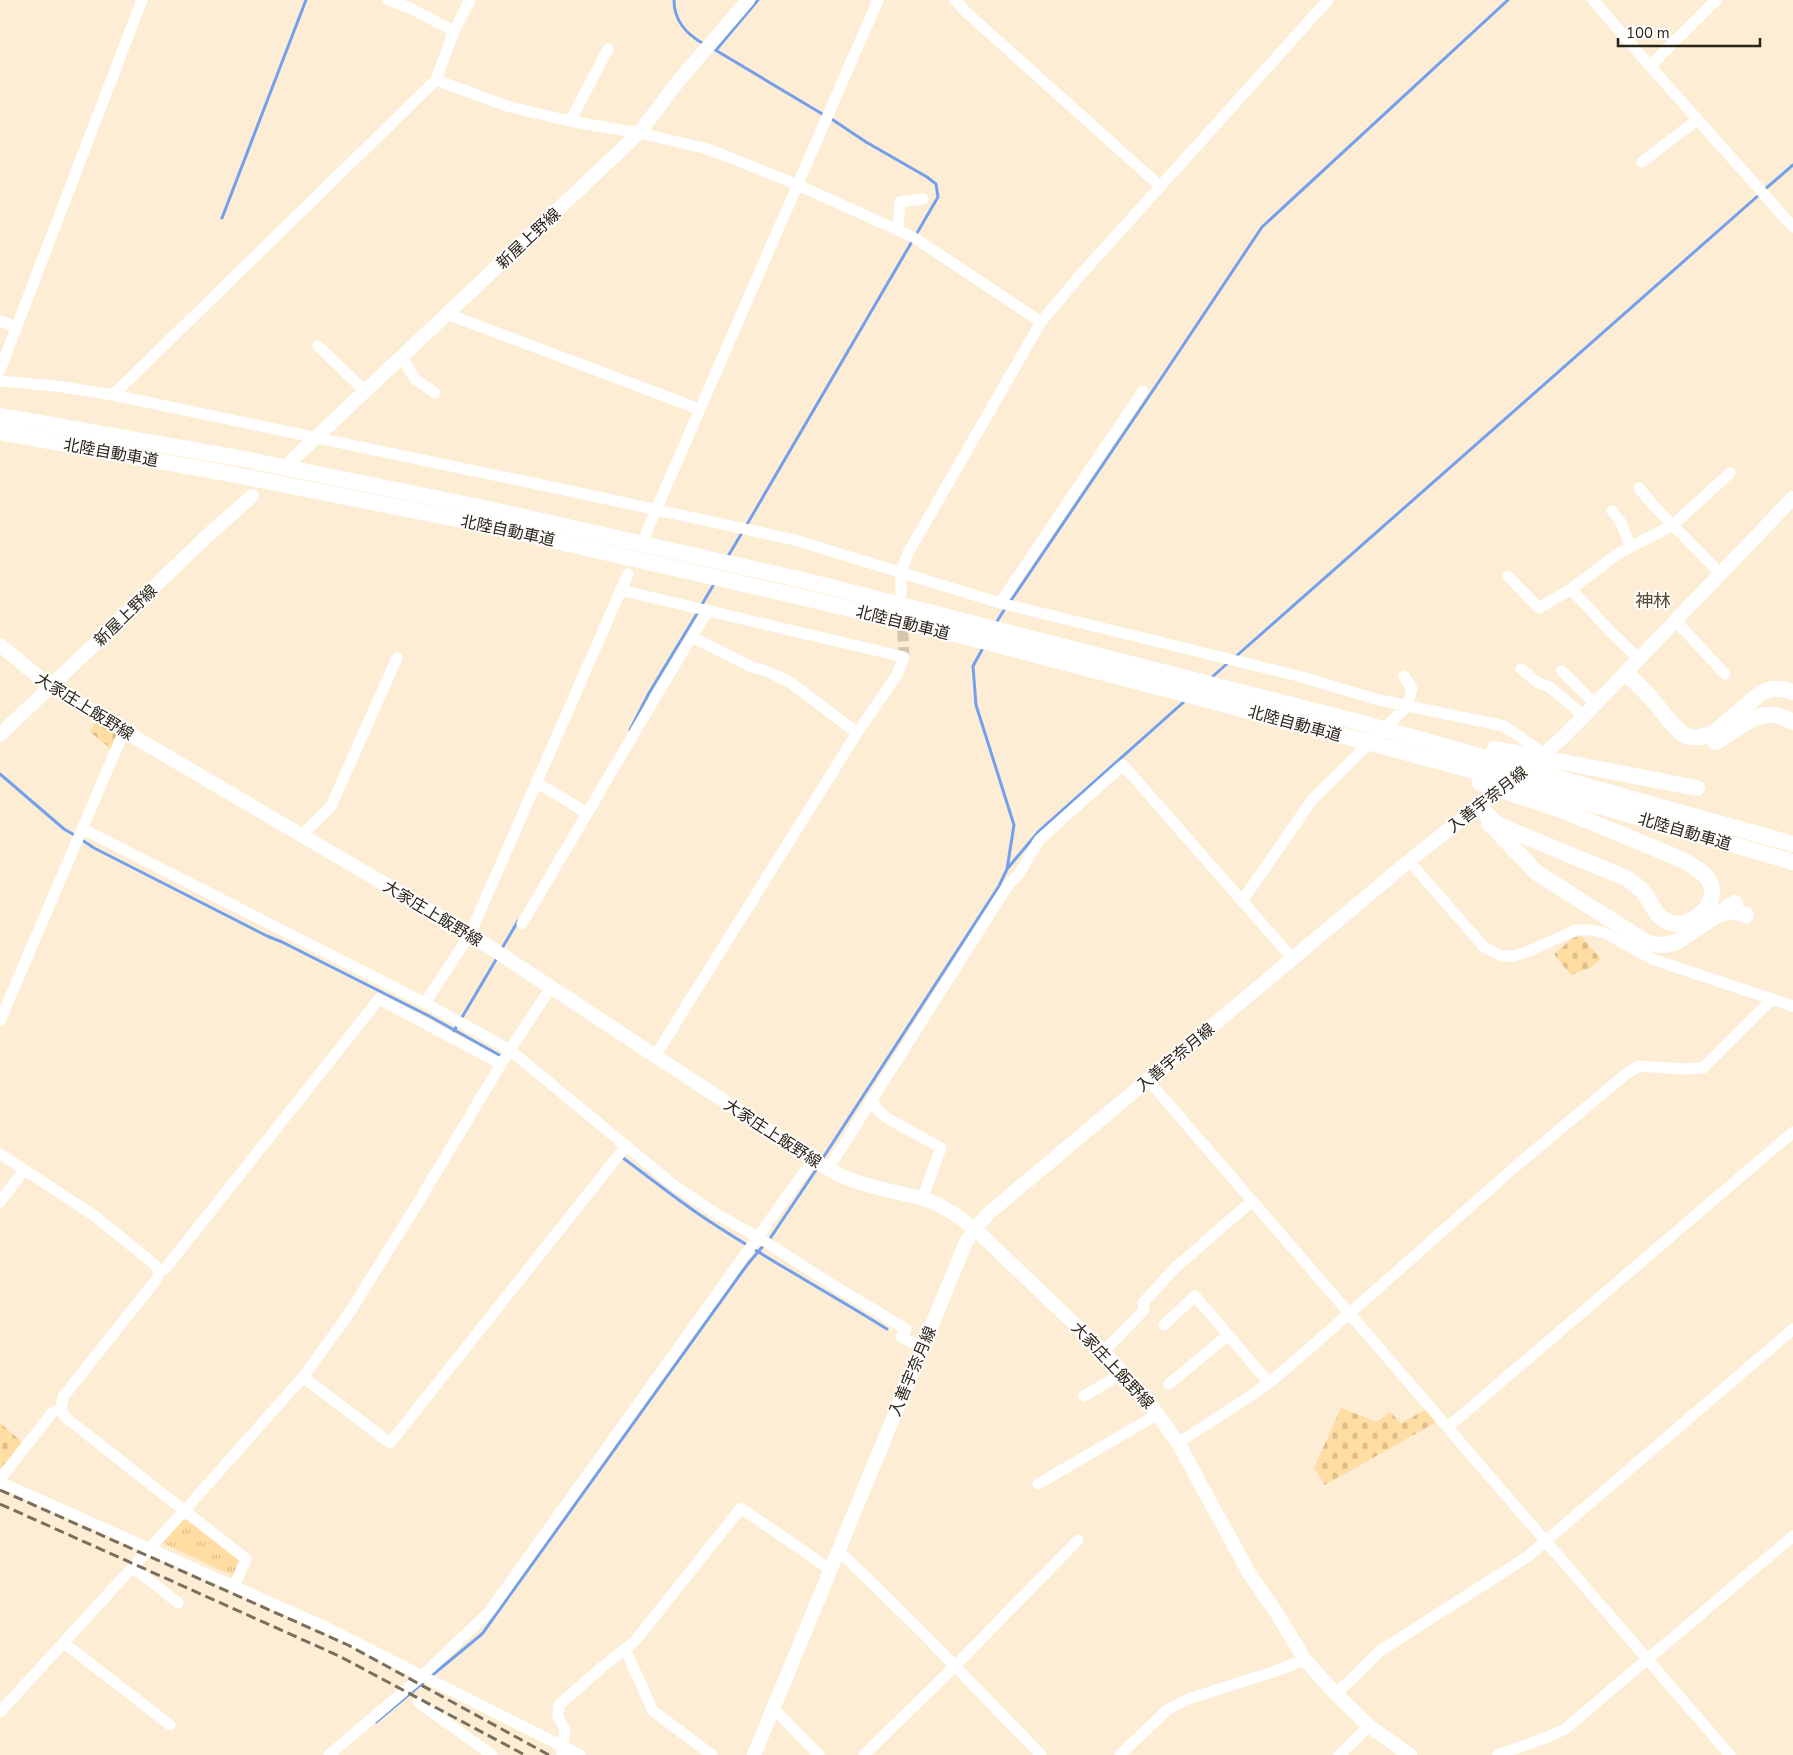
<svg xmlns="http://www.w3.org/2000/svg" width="1793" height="1755" viewBox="0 0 1793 1755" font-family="'Nunito Sans','Noto Sans JP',sans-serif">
<defs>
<pattern id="cemetery-stones" width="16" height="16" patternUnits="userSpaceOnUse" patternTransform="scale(1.25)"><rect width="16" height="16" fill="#ffdda3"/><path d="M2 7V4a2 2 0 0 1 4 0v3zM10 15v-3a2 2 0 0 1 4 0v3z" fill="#dbbe8c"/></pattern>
<pattern id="park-tufts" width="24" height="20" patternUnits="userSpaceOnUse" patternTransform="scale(1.25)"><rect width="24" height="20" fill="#ffdda3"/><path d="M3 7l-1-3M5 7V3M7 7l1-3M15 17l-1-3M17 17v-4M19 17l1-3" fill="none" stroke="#dbbe8c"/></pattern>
</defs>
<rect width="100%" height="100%" fill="#fdedd4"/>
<path fill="url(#cemetery-stones)" d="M95 721 118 734 111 749 90 732Z
M1581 936 1601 959 1590 968 1571 975 1554 954 1573 938Z
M1341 1408 1377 1422 1390 1412 1401 1423 1427 1409 1438 1421 1325 1485 1314 1468Z
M0 1423 23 1443 0 1469Z"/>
<path fill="url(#park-tufts)" d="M183 1520H188L242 1561 234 1576 162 1543Z"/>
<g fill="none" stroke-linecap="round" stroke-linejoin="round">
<path stroke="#72a0ec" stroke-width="3" d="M674 0C674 21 686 34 704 44
M712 48 824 115
M716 50 758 0
M1764 190 1793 165
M222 218 306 0
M746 526 938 197 936 184 927 177 866 142 830 118
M727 558 743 531
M1010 602 1160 380 1262 227 1508 0
M701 606 714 584
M996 623 1006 607
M1234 658 1760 194
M1211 678 1229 662
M630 730 649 693 698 612
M0 774 64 829 76 836
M82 840 94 848 267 936 282 942 429 1016 501 1056
M1007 869 1039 831 1186 700
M501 950 518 921
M461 1019 497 958
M454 1031 458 1024
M623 1158C650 1178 676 1199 703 1217 763 1257 826 1291 887 1329
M821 1161 999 886 1007 869 1014 825 976 705 973 666 984 646
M769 1240 818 1167
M430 1677 482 1634 747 1265 764 1245
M376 1722 425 1681"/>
<path stroke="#d3c5ae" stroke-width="11" stroke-dasharray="11 5.5" stroke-linecap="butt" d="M902 614 904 657"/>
<path stroke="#fff" stroke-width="11" d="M388 0 410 8 454 31
M955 0 967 13 1160 186
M1593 0 1650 66 1793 227
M1650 66 1716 0
M436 80 510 107 570 121 639 133 704 148 721 154 798 185 913 237 1041 322
M570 121 608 49
M1642 162 1697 120
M898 231 900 202 923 199
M447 314 699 409
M0 321 16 327
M318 346 365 391
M402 357 415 379 435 393
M0 370 142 0
M0 381 56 386 113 395 561 489 795 540 1000 603 1302 677 1375 699 1504 726 1545 754
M113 395 436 80 454 31 470 0
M1639 488 1653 505 1720 573
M1612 511 1620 521 1631 547
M646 533 878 0
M628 574 470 934 425 1003 510 1050 672 1184 718 1215 758 1237 831 1284 906 1329 901 1337 922 1347
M1508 576 1539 608 1571 589
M620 590 904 657 897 675 857 733 655 1056
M901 594V572L908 553 1041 322 1076 280 1328 0
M1000 603 1143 391
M1675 620 1725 674
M692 637 752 667 766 671 790 682 857 733
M1639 659 1610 631 1571 589 1619 553 1673 525 1730 473
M1521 669 1537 682 1549 687 1557 693 1584 716
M1562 671 1595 704
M536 782 587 813
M83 829 425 1003
M302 835 331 806 397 658
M1409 861 1484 947 1501 956H1513L1529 951 1576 930H1592L1605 933 1652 959 1793 1006
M1242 901 1312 800 1407 706 1412 689 1404 676
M522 924 659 691 708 610
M0 1021 124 731
M1148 1080 1730 1755
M872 1098 876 1108 887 1118 941 1148 922 1199
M0 1154 92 1214 154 1264 160 1271
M828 1169 1008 885 1019 874 1039 840 1123 765 1292 958
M0 1202 24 1170
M1164 1325 1195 1296 1269 1383
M1104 1351 1144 1310 1143 1303 1174 1269 1252 1201
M303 1377 390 1443 626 1146
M1169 1384 1228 1335
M1084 1396 1123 1373
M1448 1427 1793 1132
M1178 1443 1255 1393 1269 1383 1350 1313 1516 1166 1627 1073 1639 1066 1682 1069 1703 1068 1771 1000
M0 1479 52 1413 61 1408
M0 1482 321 1625 580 1755
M1038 1484 1158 1414
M838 1550 918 1628 1041 1755
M133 1567 178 1603
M234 1586 246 1559 65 1417 61 1408 63 1397 156 1280 160 1271 165 1269 379 999 501 1064
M64 1643 170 1725
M625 1649 653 1711 712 1755
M1336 1694 1380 1651 1527 1557 1793 1329
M418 1702 492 1755
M774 1709 819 1755
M0 1712 184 1511 303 1377 346 1318 416 1206 501 1064 551 987
M329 1755 423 1675 489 1612 813 1160
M562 1755 565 1729 558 1717 559 1705 601 1668 635 1641 741 1508 831 1570
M864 1755 955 1666 1078 1540
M1120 1755 1167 1710 1188 1699 1273 1672 1305 1660
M1339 1755 1369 1726
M1498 1755 1548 1737 1565 1729 1793 1536"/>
<path stroke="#fff" stroke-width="14" d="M292 460 639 133 680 79 748 0
M0 645 42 680 124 731 470 934 815 1161C826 1168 837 1175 849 1179 872 1188 897 1192 921 1198 941 1204 958 1216 975 1229L1106 1354 1153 1408 1178 1443 1249 1573 1276 1612 1305 1660 1336 1694 1369 1726 1410 1755
M0 735 206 537 252 496
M1535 762 1560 740 1584 716 1793 498
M754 1755 966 1242 975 1229 989 1213 1409 861 1506 784"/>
<path stroke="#fff" stroke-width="16" d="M0 416 244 459 484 508 811 582 1358 722 1793 844
M0 432 241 476 482 524 805 598 971 638 1345 736 1526 785 1793 862
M1626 673C1634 681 1643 689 1651 698 1660 708 1676 733 1689 737 1698 739 1707 736 1715 732L1761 693C1773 687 1780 688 1793 692
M1715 742C1734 733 1755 709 1779 716 1783 717 1788 720 1793 722
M1495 749 1697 788
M1478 806 1498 825 1626 878C1633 883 1639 886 1644 893 1652 903 1655 917 1668 922 1690 930 1722 904 1709 881 1704 871 1692 866 1683 860L1567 812 1480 783
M1489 823 1537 873 1646 942C1658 946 1666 946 1678 941L1735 903
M1720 914 1734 911 1746 915"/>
<path stroke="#796f5e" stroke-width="3" stroke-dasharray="10 5" stroke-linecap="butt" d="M0 1490 348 1645 549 1755
M0 1504 339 1656 525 1755"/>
</g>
<g text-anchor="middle" stroke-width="4" stroke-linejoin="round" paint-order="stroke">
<g font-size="16" fill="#2b2418" stroke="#fdfdfd">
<text transform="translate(528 238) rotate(-43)" y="6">新屋上野線</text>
<text transform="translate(111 452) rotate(10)" y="6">北陸自動車道</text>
<text transform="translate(508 530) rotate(12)" y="6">北陸自動車道</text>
<text transform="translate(125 615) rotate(-44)" y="6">新屋上野線</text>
<text transform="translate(903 622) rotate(14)" y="6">北陸自動車道</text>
<text transform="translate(85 706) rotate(32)" y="6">大家庄上飯野線</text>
<text transform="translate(1295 723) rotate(15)" y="6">北陸自動車道</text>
<text transform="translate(1487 799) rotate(-38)" y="6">入善宇奈月線</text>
<text transform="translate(1685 831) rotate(16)" y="6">北陸自動車道</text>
<text transform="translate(433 913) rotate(31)" y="6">大家庄上飯野線</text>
<text transform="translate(1175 1057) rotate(-40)" y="6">入善宇奈月線</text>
<text transform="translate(773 1133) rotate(33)" y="6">大家庄上飯野線</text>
<text transform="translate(1113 1365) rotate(47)" y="6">大家庄上飯野線</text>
<text transform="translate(912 1371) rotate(-67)" y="6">入善宇奈月線</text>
</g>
<g font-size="18" fill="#59492d" stroke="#fdfdfd">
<text x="1653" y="607">神林</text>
</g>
</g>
<path d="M1618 38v8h142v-8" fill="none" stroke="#2b2418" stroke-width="2.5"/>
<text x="1626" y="38" font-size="15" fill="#2b2418" stroke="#fdfdfd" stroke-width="4" paint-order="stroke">100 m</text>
</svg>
